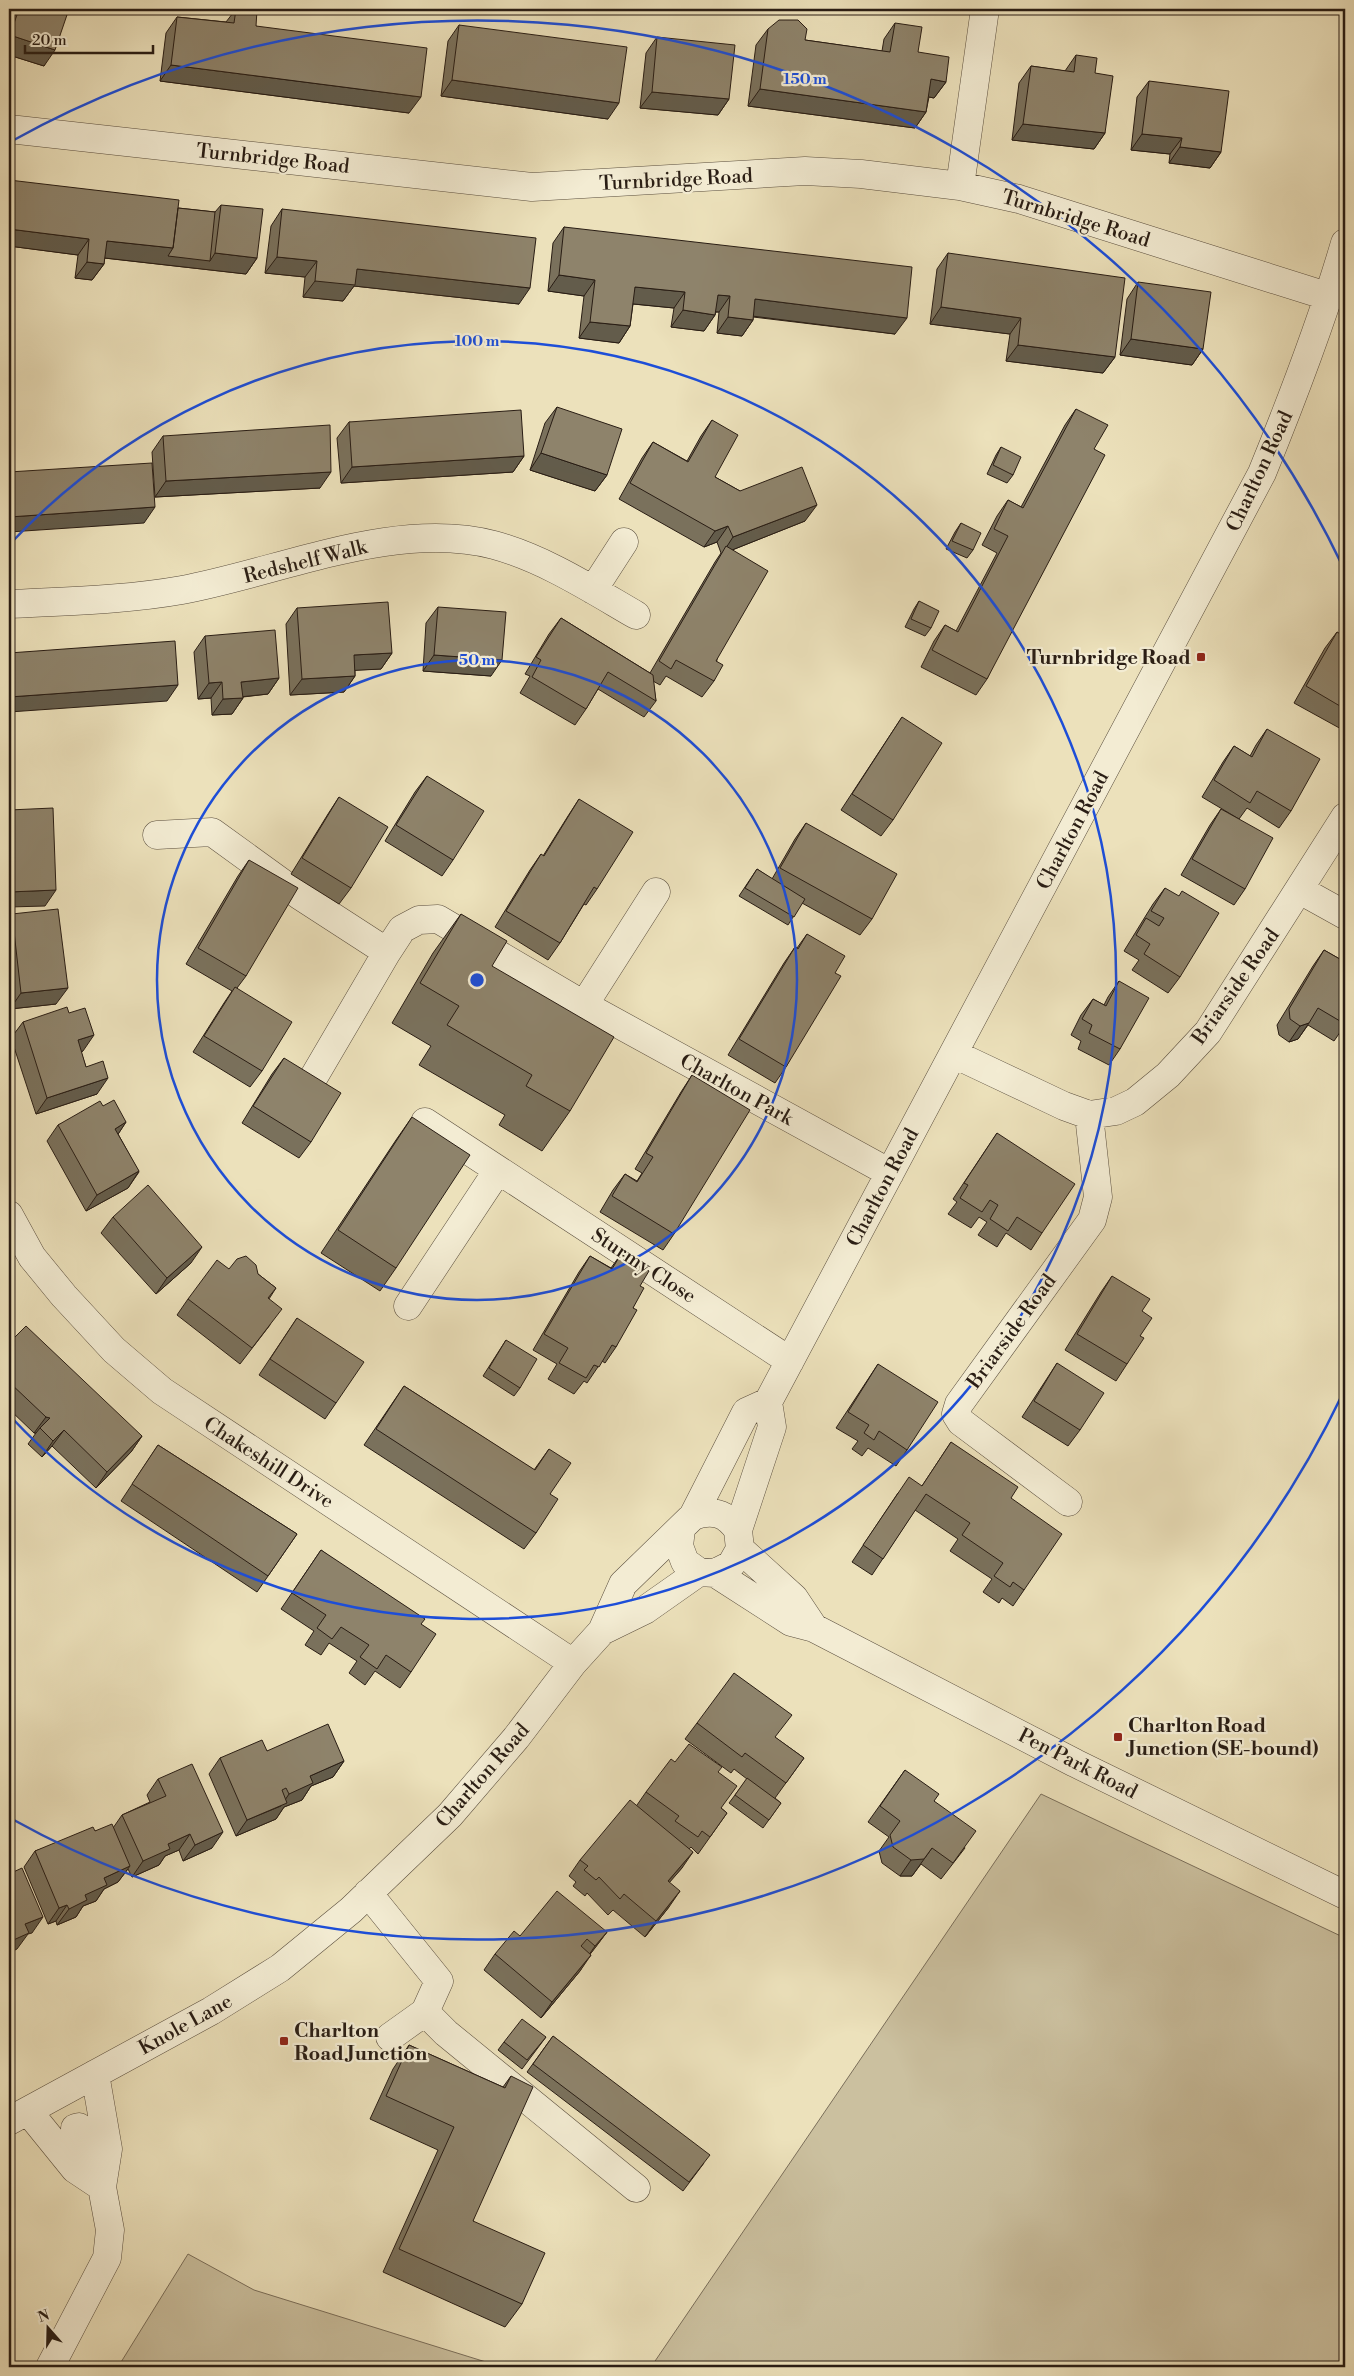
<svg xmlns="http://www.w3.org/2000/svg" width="1354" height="2376" viewBox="0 0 1354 2376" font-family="'Libre Bodoni',serif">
<rect width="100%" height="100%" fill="#ece1bb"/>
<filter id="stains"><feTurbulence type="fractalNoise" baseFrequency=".004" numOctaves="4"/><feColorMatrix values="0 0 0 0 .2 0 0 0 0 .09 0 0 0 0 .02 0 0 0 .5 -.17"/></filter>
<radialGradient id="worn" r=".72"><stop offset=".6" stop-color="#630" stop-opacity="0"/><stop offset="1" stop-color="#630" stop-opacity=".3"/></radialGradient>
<path fill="#cbc09f" stroke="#7a6e5a" d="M1041 1794 1345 1938V2367H651Z
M188 2254 254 2290 502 2367H118Z"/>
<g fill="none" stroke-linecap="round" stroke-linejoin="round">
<defs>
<path id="minor" d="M9 129 532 187 805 171 861 174 960 186 1019 199 1330 297
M960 186 985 9
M593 590 624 542
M9 604C66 601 126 600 182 590 280 572 395 519 494 545 545 559 591 589 636 615
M157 835 212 832 299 895 387 952
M1300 890 1345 915
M584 1005 656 892
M954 1054 1064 1106 1089 1115 1116 1111 1135 1102 1168 1075 1208 1032 1345 817
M312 1080 387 952 402 929 419 920 438 919 584 1005 890 1173
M425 1122 790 1361
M9 1215 32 1257 64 1296 114 1350 162 1391 573 1663
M408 1306 498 1170
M1068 1502 961 1422 956 1414 959 1404 1092 1220 1098 1197 1089 1115
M693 1516C713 1509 726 1513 738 1530
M681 1529 679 1546 685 1562 699 1572 715 1573 731 1565 740 1549 738 1530 772 1427 768 1402
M740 1549 794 1598 814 1628
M715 1573 791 1622 814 1628 1075 1763 1345 1895
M602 1631 645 1610 699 1572
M368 1893 439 1981 425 2012 390 2037
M425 2012 446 2033 636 2188
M28 2111 75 2169 102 2187
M9 2121 211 2011 280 1968 351 1910 450 1815 516 1738 573 1663 602 1631 623 1584 693 1516 746 1412 768 1402 1262 473C1293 397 1322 322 1345 243
M79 2127C87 2133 94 2148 93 2158L90 2159C82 2152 75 2139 75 2128Z
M50 2367 107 2258 110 2230 102 2187 108 2149 95 2074"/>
</defs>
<use href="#minor" stroke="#5a4e3e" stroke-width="29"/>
<use href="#minor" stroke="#f3ecd3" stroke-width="28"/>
</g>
<path fill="#7a715c" stroke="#291d14" d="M13 9H69L44 66 9 55V21Z
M236 9 256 26 409 113 160 81 166 33 177 17 226 22Z
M895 23 918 52 946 82 934 98 929 97 926 112 915 128 748 106 756 45 768 29 805 40 882 51 884 39Z
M459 25 608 119 441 96 448 41Z
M657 37 729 99 718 115 640 108 646 53Z
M1076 55 1105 133 1094 149 1012 140 1019 83 1031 66 1065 71Z
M1149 81 1221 152 1210 168 1169 163 1170 154 1131 150 1137 97Z
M221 205 257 258 246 274 104 258V264L92 280 75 278 78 255 9 246 178 208 215 212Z
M282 209 519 304 354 286 343 301 303 297 305 277 265 273 271 226Z
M564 227 895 334 753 317V320L742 336 717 333 719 312H716L715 315 704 331 671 327 674 308 633 304 630 326 619 343 579 338 584 296 548 291 553 243Z
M948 253 1115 357 1103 373 1006 361 1010 334 930 324 937 269Z
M1138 282 1203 349 1192 365 1120 355 1127 299Z
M557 407 607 475 595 491 530 470 545 423Z
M1076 409 1094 449 987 679 976 695 921 667 934 641 945 625 956 631 997 553 982 545 997 516 1008 500 1021 507 1065 425Z
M712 420 715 477 740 491 805 521 732 550 714 681 702 697 666 676 660 685 653 681 656 701 644 717 598 689 586 709 575 725 520 693 530 676 525 674 549 634 561 618 650 673 715 562 721 553 717 542 704 547 619 499 642 458 653 442 687 461 701 436Z
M349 422 524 456 513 472 341 483 337 438Z
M163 436 320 488 155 497 152 452Z
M1001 447 1013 475 1007 483 987 474 996 455Z
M961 523 973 550 967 558 946 549 955 532Z
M919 601 931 628 925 636 905 627 914 609Z
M438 607 491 676 423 671 426 623Z
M297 608 392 653 381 669 355 670V676L344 692 290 695 286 624Z
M1337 632 1345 637V727L1343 730 1294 703 1325 648Z
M205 636 279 678 268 694 243 697V698L232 714 212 715 211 698 198 699 194 652Z
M902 717 893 820 881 836 841 810Z
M1267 729 1291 811 1279 828 1247 808 1239 819 1202 797 1223 762 1234 746 1250 756 1256 745Z
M427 776 453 860 442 876 385 841 415 792Z
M339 797 351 888 339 904 291 874 328 814Z
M579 799 597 889 586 905 584 904 560 943 548 960 495 927 530 870 541 854 543 856 568 816Z
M1221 809 1245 889 1234 905 1181 875 1210 825Z
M806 823 872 919 860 935 802 903 788 925 739 896 757 869 772 879 795 839Z
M249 860 246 976 237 988 262 1071 250 1087 193 1052 224 1003 232 991 186 964 238 876Z
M1165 888 1180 977 1168 993 1132 970 1139 960 1124 951 1153 904Z
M12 914 56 1004 10 1009 9 998V919Z
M461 914 492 966 570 1111 542 1151 499 1125 505 1115 419 1065 431 1046 392 1023 433 953Z
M807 934 835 973 786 1067 775 1083 728 1055 784 963 795 947 797 948Z
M1324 950 1345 962V1025L1334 1041 1308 1025 1298 1039 1289 1042 1279 1035 1277 1025 1313 966Z
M1119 981 1120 1049 1109 1065 1078 1049 1081 1041 1071 1035 1081 1015 1093 999 1104 1005 1108 997Z
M23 1022 83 1051 81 1052 86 1067 97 1094 36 1114 11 1038Z
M284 1058 311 1142 299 1158 242 1123 272 1074Z
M692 1075 674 1234 663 1250 600 1212 613 1190 625 1174 637 1181 642 1173 635 1169 681 1092Z
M103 1106 126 1122 118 1134 139 1172 128 1188 86 1211 47 1141 58 1125Z
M412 1117 396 1268 380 1291 321 1253 396 1140Z
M997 1133 1042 1233 1031 1250 1006 1233 997 1247 978 1235 987 1222 979 1217 971 1228 948 1214 957 1202 953 1199Z
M113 1217 191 1263 156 1294 101 1233Z
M621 1254 640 1286 633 1308 616 1347 605 1363 602 1361 587 1383 584 1381 574 1394 548 1379 557 1364 533 1350 579 1272 590 1256 611 1268Z
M229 1269 258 1274 276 1288 269 1299 270 1325 240 1364 177 1315 188 1299Z
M1112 1276 1142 1311 1140 1336 1127 1364 1116 1381 1065 1350 1101 1292Z
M297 1318 336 1403 325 1419 259 1375Z
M506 1340 520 1388 514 1396 483 1376Z
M9 1343 142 1436 131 1452 96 1488 52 1446 42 1457 28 1444 36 1433H34L9 1409Z
M1057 1363 1080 1430 1068 1446 1022 1417 1046 1380Z
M878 1364 907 1450 896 1466 868 1448 862 1456 852 1449 858 1441 836 1428Z
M404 1386 534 1470 549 1449 550 1494 536 1533 524 1549 364 1445Z
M951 1442 1011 1498 1024 1590 1013 1606 1002 1598 999 1603 983 1592 992 1579 950 1551 958 1539 915 1510 872 1575 852 1562 898 1493 922 1486Z
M158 1445 297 1534 257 1592 121 1501Z
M321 1550 421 1624 411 1672 400 1688 375 1671 365 1685 349 1673 357 1661 329 1643 321 1655 305 1645 314 1631 281 1609Z
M697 1723 776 1738 804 1758 775 1798 781 1803 763 1828 729 1803 747 1779 734 1769 731 1773 685 1739Z
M267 1751 344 1761 333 1777 311 1786 302 1800 284 1807 276 1819 236 1836 209 1774 220 1758Z
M675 1762 718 1772 721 1808 727 1813 698 1854 691 1847 689 1849 682 1868 669 1882V1907L645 1937 613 1910 608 1915 587 1893 585 1896 573 1886 576 1882 569 1876 580 1860 637 1805 646 1792Z
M905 1770 934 1801 965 1848 941 1879 921 1864 912 1876H900L882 1863 879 1851 889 1837 868 1822Z
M158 1779 212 1848 183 1861 179 1850 165 1856 159 1865 132 1877 128 1869 118 1882 104 1889 96 1901 83 1906 76 1917 57 1925 56 1921 48 1924 24 1867 35 1851 95 1831 113 1828 122 1815 150 1802 147 1795Z
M607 1932 590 1954 580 1971 541 2018 484 1970 495 1954 520 1936Z
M553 2036 704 2163 683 2191 527 2072Z
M546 2037 522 2069 498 2050 504 2042Z
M409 2045 503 2087 511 2076 473 2221 522 2304 505 2327 383 2272 438 2150 370 2119 393 2069Z"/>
<path fill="#635c4b" stroke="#291d14" d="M10 35 55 50 44 66 9 55V37Z
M171 65 421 97 409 113 160 81Z
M931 79 946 82 934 98 920 95Z
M452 80 619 103 608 119 441 96Z
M760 89 926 112 915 128 748 106Z
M652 92 729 99 718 115 640 108Z
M1023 124 1105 133 1094 149 1012 140Z
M1142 134 1182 138 1170 154 1131 150Z
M1180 147 1221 152 1210 168 1169 163Z
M9 229 89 239 78 255 9 246Z
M107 241 173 248 210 261 215 253 257 258 246 274 96 257Z
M277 257 317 261 305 277 265 273Z
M87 262 104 264 92 280 75 278Z
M357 269 530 288 519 304 354 286 343 301 303 297 315 281Z
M559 275 595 280 584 296 548 291Z
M635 287 685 292 674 308 624 303Z
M718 295 730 296 719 312 706 311Z
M755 299 907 318 895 334 744 315Z
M941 307 1021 318 1010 334 930 324Z
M683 310 715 315 704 331 671 327Z
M728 317 753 320 742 336 717 333Z
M590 322 630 326 619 343 579 338Z
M1131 339 1203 349 1192 365 1120 355Z
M1018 345 1115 357 1103 373 1006 361Z
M541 453 607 475 595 491 530 470Z
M524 456 513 472 341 483 352 467Z
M331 472 320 488 155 497 166 481Z
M817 505 805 521 722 554 733 537Z
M155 507 144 523 9 532V517Z
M728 526 717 542 704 547 715 531Z
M392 653 381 669 343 671 354 655Z
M434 655 502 660 491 676 423 671Z
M355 676 344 692 290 695 302 679Z
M279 678 268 694 230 698 241 682Z
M222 682 211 698 198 699 209 683Z
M178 685 167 701 9 712V697Z
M243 698 232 714 212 715 223 699Z
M56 890 45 906 9 907V892Z
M68 988 56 1004 10 1009 21 993Z
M1309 1023 1298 1039 1289 1042 1300 1026Z
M94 1035 83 1051 66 1056 78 1040Z
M108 1078 97 1094 36 1114 47 1098Z
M126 1122 115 1139V1129Z
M139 1171 128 1188 86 1211 97 1195Z
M202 1247 191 1263 156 1294 167 1278Z
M46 1417 50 1418 40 1428 36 1433H34Z
M64 1430 52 1446 42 1457 53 1441Z
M142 1436 131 1452 96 1488 107 1472Z
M344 1761 333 1777 311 1786 302 1800 284 1807 276 1819 236 1836 247 1820 281 1806 289 1794 310 1776Z
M223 1832 212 1848 183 1861 195 1845Z
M190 1834 179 1850 165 1856 159 1865 132 1877 143 1861 168 1844Z
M932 1848 912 1876H900L911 1860Z
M693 1852 682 1868 657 1897 668 1881Z
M130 1866 118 1882 104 1889 96 1901 83 1906 76 1917 57 1925 69 1909 104 1878Z
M680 1891 669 1907 645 1937 656 1921Z
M67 1905 56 1921 48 1924 59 1908Z
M43 1917 32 1933 28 1934 17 1949 9 1953V1942L25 1924Z
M607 1932 595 1948 584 1962 595 1946Z
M591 1955 580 1971 541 2018 552 2002Z"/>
<path fill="#8e836b" stroke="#291d14" d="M19 9H69L55 50 10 35Z
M236 9 257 10 256 26 427 48 421 97 171 65 177 17 234 23Z
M779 20H798L807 29 805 40 890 52 895 23 922 27 918 52 949 57 946 82 931 79 926 112 760 89 768 29Z
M459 25 627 47 619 103 452 80Z
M657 37 735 45 729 99 652 92Z
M1076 55 1097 58 1095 73 1113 76 1105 133 1023 124 1031 66 1074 72Z
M1149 81 1229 91 1221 152 1180 147 1182 138 1142 134Z
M9 180 179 200 173 248 107 241 104 264 87 262 89 239 9 229Z
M221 205 263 209 257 258 215 253Z
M178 208 215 212 210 261 168 256 173 248Z
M282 209 536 238 530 288 357 269 355 285 315 281 317 261 277 257Z
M564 227 912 267 907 318 755 299 753 320 728 317 730 296 718 295 715 315 683 310 685 292 635 287 630 326 590 322 595 280 559 275Z
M948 253 1125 278 1115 357 1018 345 1021 318 941 307Z
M1138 282 1211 292 1203 349 1131 339Z
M557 407 622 429 607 475 541 453Z
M1076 409 1108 425 1094 449 1105 455 987 679 932 650 945 625 958 632 1008 536 994 529 1008 500 1023 508Z
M521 410 524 456 352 467 349 422Z
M712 420 738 435 715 477 740 491 802 467 817 505 733 537 728 526 715 531 630 483 653 442 688 462Z
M330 425 331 472 166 481 163 436Z
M1001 447 1021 457 1013 475 993 465Z
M152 463 155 507 9 517V472Z
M961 523 981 533 973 550 952 541Z
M726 546 768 571 716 661 723 665 714 681 676 660 671 669 659 661Z
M919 601 939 611 931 628 911 619Z
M388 602 392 653 354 655 355 676 302 679 297 608Z
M438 607 506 612 502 660 434 655Z
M561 618 653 675 656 701 608 672 586 709 532 677 541 660 536 657Z
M275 630 279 678 241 682 243 698 223 699 222 682 209 683 205 636Z
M1337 632 1345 637V709L1306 686Z
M175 641 178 685 9 697V653Z
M902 717 942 743 893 820 852 794Z
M1267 729 1320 759 1291 811 1257 791 1250 803 1214 780 1234 746 1252 757Z
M427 776 484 811 453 860 396 825Z
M339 797 388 827 351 888 302 858Z
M579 799 633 832 597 889 594 887 560 943 506 911 541 854 544 856Z
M53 808 56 890 9 892V810Z
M1221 809 1273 838 1245 889 1192 859Z
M806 823 897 874 872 919 780 868Z
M249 860 298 888 246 976 198 948Z
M757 869 805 899 794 917 745 888Z
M1165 888 1179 896 1182 891 1219 913 1180 977 1144 954 1150 944 1136 935 1146 918 1159 926 1164 918 1151 911Z
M58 909 68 988 21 993 12 914Z
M461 914 507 941 492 966 614 1037 570 1111 526 1086 532 1075 447 1025 459 1006 420 983Z
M807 934 845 956 835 973 841 976 786 1067 739 1039 795 947 798 949Z
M1324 950 1345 962V1024L1318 1008 1309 1023 1300 1026 1290 1019 1289 1009Z
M1119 981 1149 998 1120 1049 1089 1033 1092 1025 1082 1019 1093 999 1106 1006Z
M235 987 292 1022 262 1071 204 1036Z
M67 1007 69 1013 85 1008 94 1035 78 1040 86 1067 103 1061 108 1078 47 1098 23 1022Z
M284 1058 341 1093 311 1142 253 1106Z
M692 1075 750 1110 674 1234 612 1196 625 1174 637 1182 653 1157 646 1153Z
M114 1100 126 1122 115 1129 139 1171 97 1195 58 1125 100 1101 103 1106Z
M412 1117 470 1155 396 1268 338 1230Z
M997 1133 1075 1184 1042 1233 1017 1217 1008 1231 990 1219 998 1205 990 1200 982 1212 960 1198 968 1185 964 1183Z
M148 1185 202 1247 167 1278 113 1217Z
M621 1254 649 1271 640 1286 644 1288 633 1308 637 1310 616 1347 612 1345 599 1367 594 1365 586 1378 559 1363 568 1348 544 1334 590 1256 612 1269Z
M246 1256 256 1265 258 1274 276 1288 268 1298 282 1309 252 1348 188 1299 217 1260 229 1269 237 1259Z
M1112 1276 1150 1299 1142 1311 1152 1318 1140 1336 1144 1338 1127 1364 1077 1334Z
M297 1318 364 1362 336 1403 270 1359Z
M26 1326 142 1436 107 1472 64 1430 53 1441 40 1428 50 1418 46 1417 9 1382V1343Z
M506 1340 537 1359 520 1388 489 1368Z
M1057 1363 1104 1393 1080 1430 1034 1401Z
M878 1364 938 1402 907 1450 879 1431 874 1440 864 1433 869 1425 848 1412Z
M404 1386 535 1470 549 1449 571 1463 550 1494 558 1499 536 1533 376 1429Z
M951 1442 1018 1487 1011 1498 1062 1534 1024 1590 1013 1582 1010 1587 994 1576 1003 1563 962 1535 970 1523 926 1494 883 1559 863 1545 909 1477 922 1486Z
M158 1445 297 1534 268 1576 132 1484Z
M321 1550 425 1619 421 1624 436 1634 411 1672 386 1655 377 1669 360 1657 369 1645 341 1627 332 1639 317 1628 326 1615 292 1593Z
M734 1673 792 1715 775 1737 804 1758 786 1783 745 1753 742 1757 697 1723Z
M328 1724 344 1761 310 1776 313 1783 289 1794 286 1788 282 1790 287 1803 247 1820 220 1758 262 1740 267 1751Z
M689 1744 722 1767 718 1772 737 1786 721 1808 727 1813 710 1837 702 1831 698 1837 675 1821 679 1816 646 1792 671 1759 675 1762Z
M192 1764 223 1832 195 1845 190 1834 168 1844 170 1849 143 1861 122 1815 166 1796 158 1779Z
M905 1770 939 1794 934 1801 976 1831 953 1863 932 1848 924 1859 911 1860 893 1847 890 1835 900 1821 880 1806Z
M747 1778 781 1803 769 1820 735 1795Z
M630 1800 693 1852 668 1881 680 1891 656 1921 624 1894 620 1899 599 1877 596 1880 584 1870 588 1866 580 1860Z
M112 1824 130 1866 104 1878 107 1885 85 1895 87 1900 69 1909 67 1905 59 1908 35 1851 93 1827 95 1831Z
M22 1868 43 1917 25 1924 29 1933 9 1942V1874Z
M557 1891 607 1932 595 1946 587 1939 581 1946 591 1955 552 2002 495 1954 514 1931 520 1936Z
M522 2019 546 2037 527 2060 504 2042Z
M553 2036 710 2155 689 2182 533 2064Z
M409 2045 505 2088 511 2076 533 2087 473 2221 545 2253 522 2304 399 2249 454 2127 386 2096Z"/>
<g fill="none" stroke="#1d4ed8" stroke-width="2.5">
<circle cx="477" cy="980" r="320"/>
<path d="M10 544A639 639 0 1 1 10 1416"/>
<path d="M1343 1393A959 959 0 0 1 12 1819M12 141A959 959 0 0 1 1343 567"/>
</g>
<g fill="#8f2418" stroke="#f3ecd3" stroke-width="2">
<rect x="1196" y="652" width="10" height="10" rx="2.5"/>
<rect x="1113" y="1732" width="10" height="10" rx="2.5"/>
<rect x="279" y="2036" width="10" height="10" rx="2.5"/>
</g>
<g text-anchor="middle" stroke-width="4.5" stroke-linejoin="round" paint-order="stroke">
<g font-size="20" fill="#291d14" stroke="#f3ecd3">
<text transform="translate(273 158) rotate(6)" y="7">Turnbridge Road</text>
<text transform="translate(676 179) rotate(-3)" y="7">Turnbridge Road</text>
<text transform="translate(1076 218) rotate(17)" y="7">Turnbridge Road</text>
<text transform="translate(1259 471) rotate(-65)" y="7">Charlton Road</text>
<text transform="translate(305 561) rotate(-14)" y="7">Redshelf Walk</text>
<text transform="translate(1072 830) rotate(-62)" y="7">Charlton Road</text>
<text transform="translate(1235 986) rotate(-55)" y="7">Briarside Road</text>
<text transform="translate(737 1089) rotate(29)" y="7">Charlton Park</text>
<text transform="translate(882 1187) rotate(-62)" y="7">Charlton Road</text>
<text transform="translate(644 1265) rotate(33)" y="7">Sturmy Close</text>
<text transform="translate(1011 1331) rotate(-54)" y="7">Briarside Road</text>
<text transform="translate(269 1462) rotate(33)" y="7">Chakeshill Drive</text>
<text transform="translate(1078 1763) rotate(27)" y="7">Pen Park Road</text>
<text transform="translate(482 1775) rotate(-49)" y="7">Charlton Road</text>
<text transform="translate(185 2024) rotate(-29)" y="7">Knole Lane</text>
</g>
<g font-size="20" font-weight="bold" fill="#291d14" stroke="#f3ecd3" text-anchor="start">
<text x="1191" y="664" text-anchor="end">Turnbridge Road</text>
<text x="1128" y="1732">Charlton Road<tspan x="1128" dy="23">Junction (SE-bound)</tspan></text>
<text x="294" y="2037">Charlton<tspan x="294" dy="23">Road Junction</tspan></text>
</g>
</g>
<circle cx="477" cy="980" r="8" fill="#1d4ed8" stroke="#f3ecd3" stroke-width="2.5"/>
<g font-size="15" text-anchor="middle" font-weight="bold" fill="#1d4ed8" stroke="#f3ecd3" stroke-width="4.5" stroke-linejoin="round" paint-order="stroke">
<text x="805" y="84">150 m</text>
<text x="477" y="346">100 m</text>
<text x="477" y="665">50 m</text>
</g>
<rect width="1354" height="2376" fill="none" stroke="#ece1bb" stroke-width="30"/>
<rect x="10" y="10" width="1334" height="2356" fill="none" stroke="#291d14" stroke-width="2.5"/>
<rect x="15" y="15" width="1324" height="2346" fill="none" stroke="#291d14"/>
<g transform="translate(48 2328) rotate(340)" stroke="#f3ecd3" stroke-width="4" paint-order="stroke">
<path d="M0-4L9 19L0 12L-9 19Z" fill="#291d14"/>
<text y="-8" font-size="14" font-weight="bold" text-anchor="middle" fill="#291d14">N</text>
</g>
<path d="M25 45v8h128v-8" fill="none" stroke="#291d14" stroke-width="2.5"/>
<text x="32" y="45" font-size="15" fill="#291d14" stroke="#f3ecd3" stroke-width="4" paint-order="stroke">20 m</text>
<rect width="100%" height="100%" filter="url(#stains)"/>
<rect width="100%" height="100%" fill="url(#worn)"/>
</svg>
